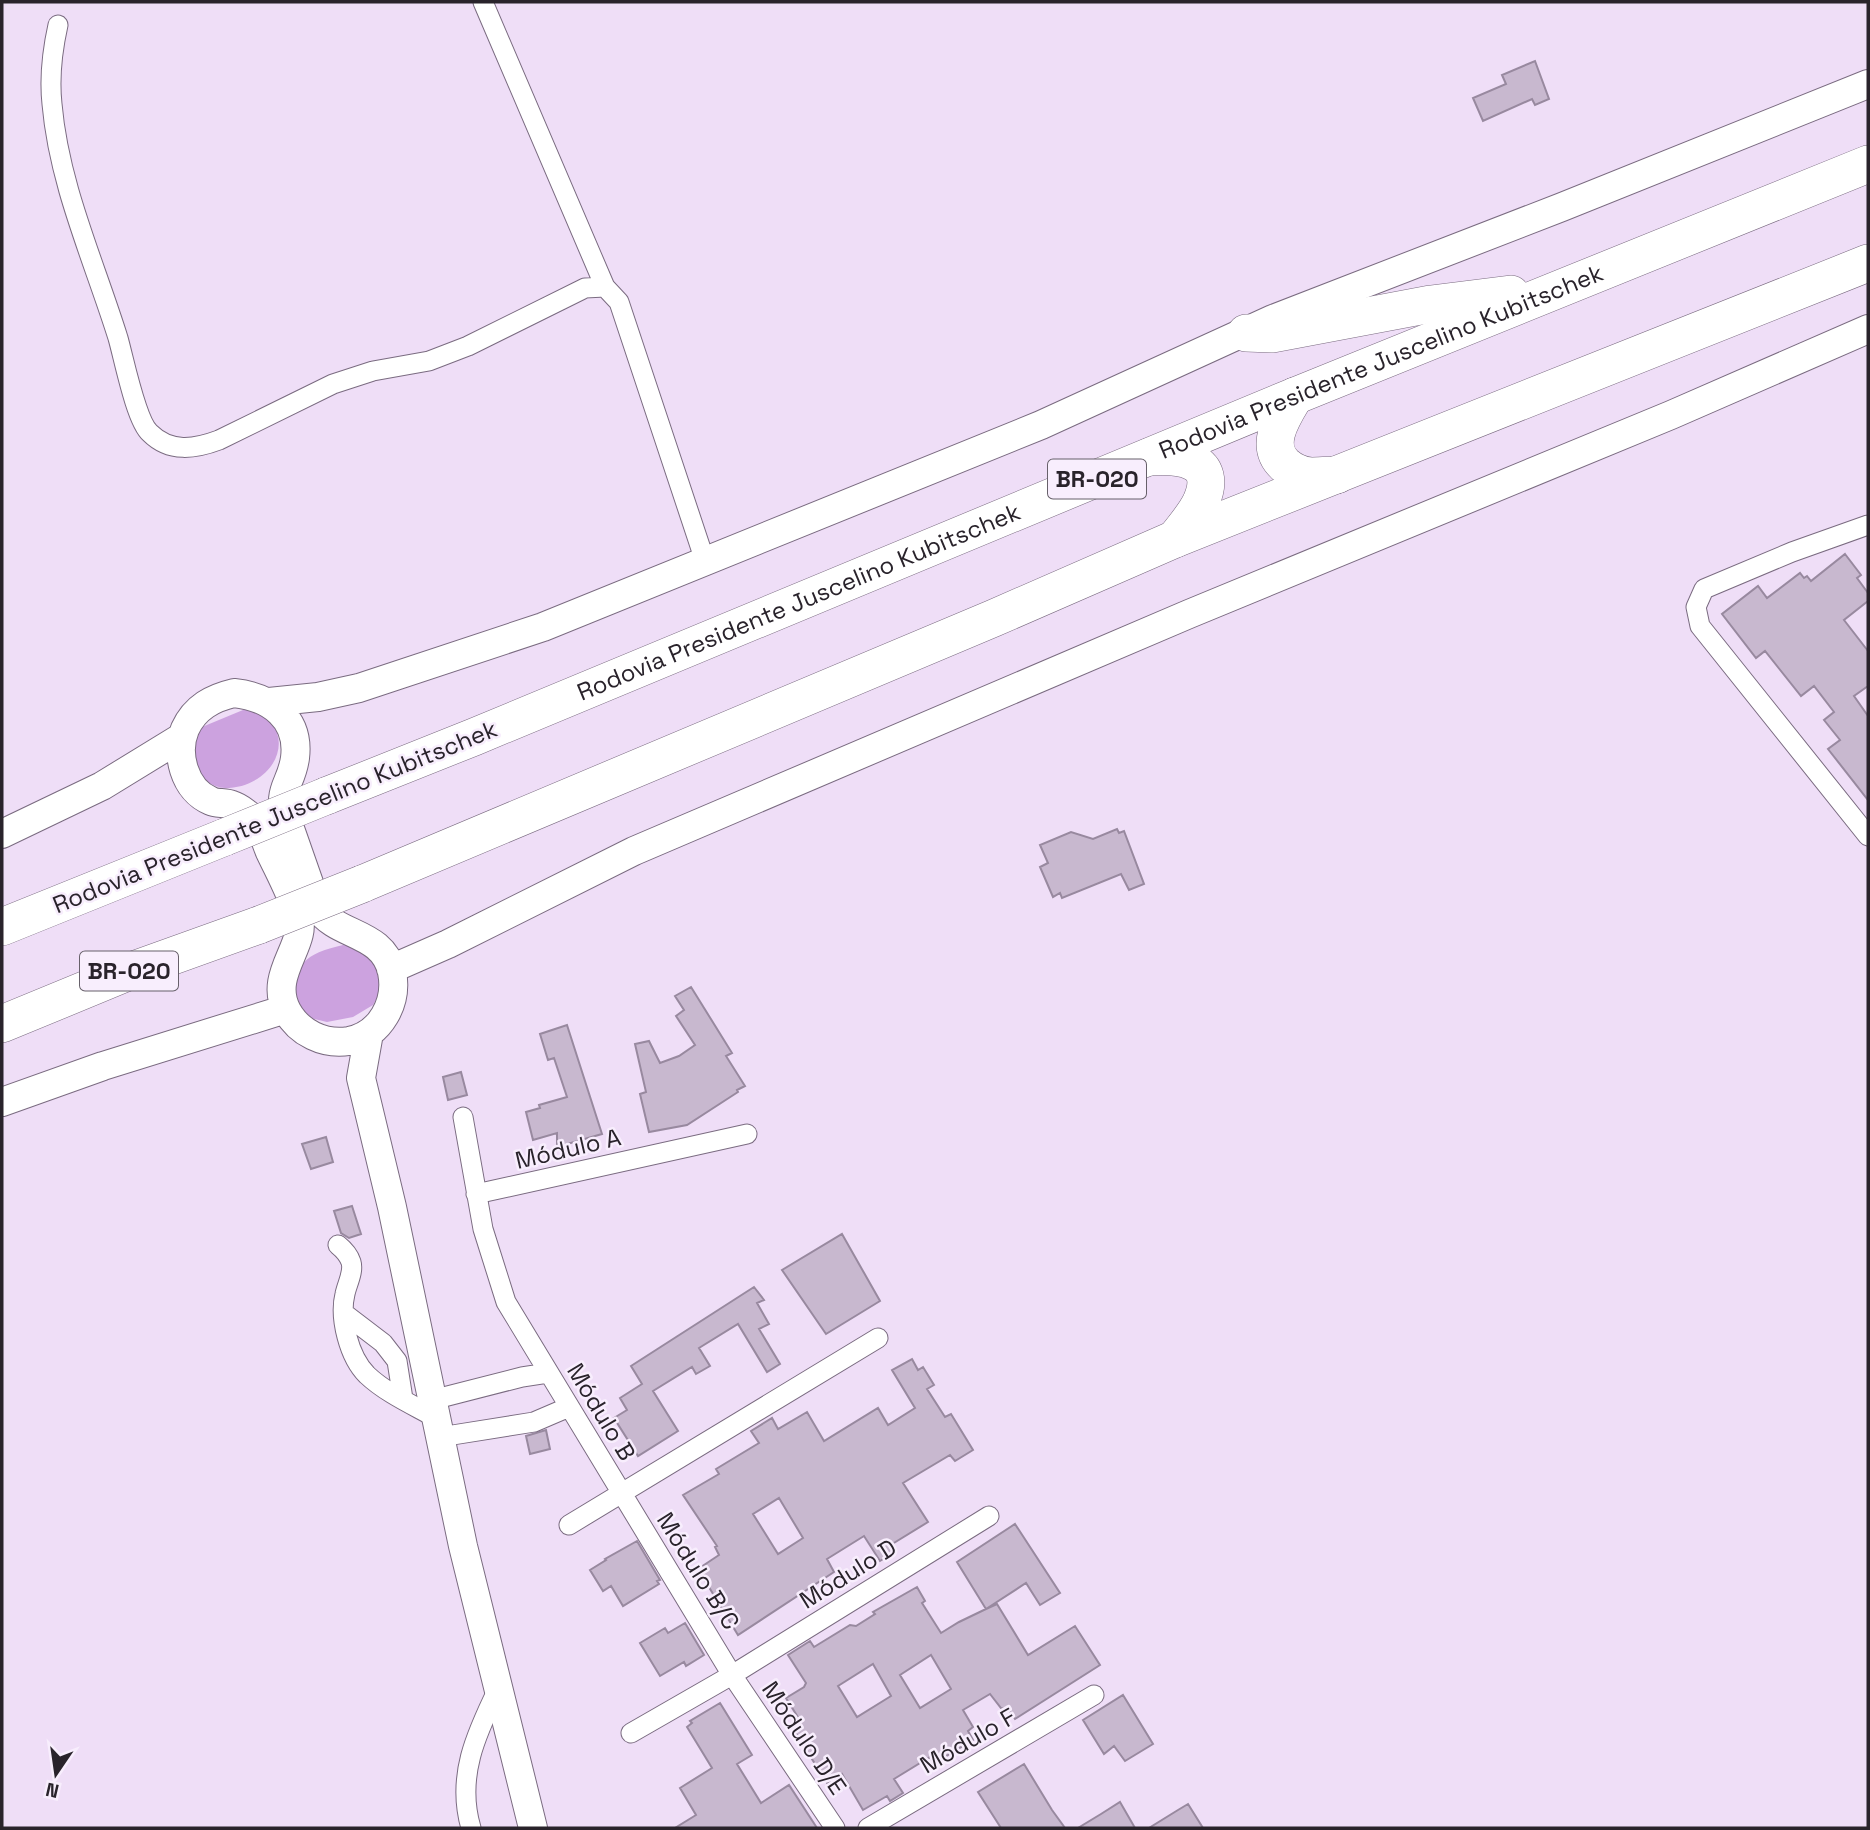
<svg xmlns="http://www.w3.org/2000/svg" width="1870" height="1830" viewBox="0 0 1870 1830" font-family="'Space Grotesk',sans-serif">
<rect width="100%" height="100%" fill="#efdef7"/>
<path fill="#cca2df" d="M258 709C301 739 271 788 225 788 214 787 204 781 195 776L189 747 202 727 243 710Z
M343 945 363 948 373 953 382 989 373 1005 353 1017 327 1022 306 1017 292 1003C295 963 304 954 343 945Z"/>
<path fill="#c8b8cf" stroke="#98899f" stroke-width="2" fill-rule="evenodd" d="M1535 61 1549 99 1535 105 1532 99 1483 121 1473 98 1506 84 1502 75Z
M1845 554 1861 575 1857 578 1868 593V601L1844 620 1868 651V686L1854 696 1868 716V800L1828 749 1840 740 1824 720 1834 712 1814 686 1801 696 1765 651 1756 658 1722 614 1758 586 1767 598 1800 573 1804 578 1807 576 1811 581Z
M1117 829 1119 833 1124 831 1144 884 1129 890 1121 874 1062 898 1060 893 1053 897 1040 867 1048 863 1040 845 1071 832 1093 839Z
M691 987 732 1053 726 1056 745 1086 737 1090 738 1092 687 1125 649 1132 640 1094 646 1092 635 1044 649 1041 660 1063 679 1056 695 1045 676 1016 684 1010 675 996Z
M567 1025 602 1134 557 1147V1133L533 1140 526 1112 540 1108 539 1105 567 1097 554 1058 548 1060 540 1034Z
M461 1072 467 1095 448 1100 443 1077Z
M326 1137 333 1162 311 1169 302 1144Z
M352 1206 361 1234 349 1238 341 1233 334 1211Z
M842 1234 880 1301 826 1334 782 1270Z
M754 1287 764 1300 757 1303 769 1324 759 1329 780 1364 767 1372 738 1324 699 1348 710 1366 696 1374 692 1367 653 1391 678 1431 638 1456 614 1418 627 1410 620 1398 642 1384 631 1366Z
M912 1359 918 1370 923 1367 934 1385 927 1389 945 1417 951 1414 973 1450 955 1461 950 1455 903 1483 928 1522 889 1546 893 1553 880 1561 864 1536 827 1559 834 1572 738 1635 698 1569 719 1555 715 1547 717 1546 683 1495 719 1474 716 1469 759 1443 751 1431 772 1418 778 1429 807 1412 824 1441 878 1408 888 1425 915 1408 892 1370ZM779 1498 803 1538 778 1554 753 1514Z
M546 1430 550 1449 530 1454 526 1436Z
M1015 1524 1060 1593 1040 1605 1026 1583 986 1609 997 1604 1028 1655 1075 1626 1100 1665 1015 1719 1009 1710 1001 1708 990 1694 963 1710 973 1727 968 1731 973 1740 933 1764 930 1757 894 1779 903 1793 890 1801 887 1796 863 1810 842 1774 827 1783 790 1724 799 1719 786 1698 804 1687 806 1683 788 1655 810 1641 814 1647 850 1625 856 1626 875 1614 873 1612 917 1587 925 1601 922 1603 941 1633 959 1622 986 1609 957 1562ZM931 1655 951 1689 920 1708 900 1675ZM873 1664 891 1696 857 1717 838 1686Z
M637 1541 660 1580 657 1581 659 1584 623 1606 611 1586 603 1591 590 1570 606 1560 605 1559Z
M685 1623 704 1655 686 1666 684 1662 660 1676 640 1643 665 1628 668 1633Z
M1123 1695 1153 1744 1125 1761 1114 1746 1104 1754 1083 1720Z
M720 1703 752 1755 737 1764 761 1803 789 1785 817 1828H675L696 1815 680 1788 712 1768 687 1727 692 1723 690 1721Z
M1024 1764 1052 1810 1065 1828H1001L978 1792Z
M1120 1802 1135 1828H1078L1101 1814Z
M1188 1804 1203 1828H1149L1178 1810Z"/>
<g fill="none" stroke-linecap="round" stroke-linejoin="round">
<defs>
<path id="street" d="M483 2 605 287
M58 25C52 52 49 76 52 104 59 185 94 261 118 338 124 359 136 421 150 433 170 453 195 449 219 440L333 384 373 371 429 361 468 346 585 288 605 287 619 302 705 561
M1868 525 1792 552 1704 589 1696 607 1700 626 1868 836
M463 1117 483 1229 506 1302 732 1675 835 1828
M476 1194 747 1134
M338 1245C343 1249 349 1256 351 1262 354 1272 347 1284 345 1294 339 1318 349 1357 367 1375 386 1393 413 1405 436 1418
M345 1314 383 1343 397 1361 403 1399
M432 1400 522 1377 548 1373
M440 1437 534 1422 569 1407
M569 1525 878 1338
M631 1733 732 1675 989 1516
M471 1828C456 1777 476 1734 498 1689
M868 1828 1094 1695"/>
<path id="secondary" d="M234 693C270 697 300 718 295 758 291 787 275 789 288 823 295 843 302 863 309 883 312 891 314 901 318 908 337 937 383 931 392 972 398 1002 381 1035 349 1041 324 1045 299 1033 287 1011 267 974 309 944 298 915 291 893 280 873 270 852 266 843 263 830 257 823 252 817 239 807 232 805 225 802 217 804 211 801 184 790 175 753 185 729 195 707 213 698 234 693Z
M269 702 318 697 359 688 543 627 1041 425 1273 319 1562 207 1868 84
M2 834 102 786 182 737
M391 969 448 944 634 851 1189 614 1671 415 1868 329
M369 1033 361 1078 392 1207 463 1546 533 1828
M2 1102 103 1066 286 1009"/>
<g id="highway">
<path d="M1246 333 1272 334 1431 304 1511 294"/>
<path d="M1295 396C1283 416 1263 445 1285 465 1292 471 1301 475 1310 476 1319 476 1328 475 1337 475"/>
<path d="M1149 457C1179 455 1220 458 1201 502 1195 515 1184 527 1175 539"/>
<path id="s1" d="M326 796 474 737 1295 396 1868 164"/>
<path d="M362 884 994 618 1175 539 1868 263"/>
<path d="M2 927 225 837"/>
<path d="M2 1024 128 972 259 925"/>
</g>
</defs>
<use href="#street" stroke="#7a6b80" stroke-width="21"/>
<use href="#secondary" stroke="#7a6b80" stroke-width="30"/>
<use href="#highway" stroke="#7a6b80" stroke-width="38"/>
<use href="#street" stroke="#fff" stroke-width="19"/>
<use href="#secondary" stroke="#fff" stroke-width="28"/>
<use href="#highway" stroke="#fff" stroke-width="37"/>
<defs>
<path id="highway-bridge" d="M225 837 326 796
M259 925 362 884"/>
</defs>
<use href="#highway-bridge" stroke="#7a6b80" stroke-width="38" stroke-linecap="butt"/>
<use href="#highway-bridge" stroke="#fff" stroke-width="37"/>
</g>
<g text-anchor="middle" stroke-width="5" stroke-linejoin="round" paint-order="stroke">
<g fill="#f8eefd" stroke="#67606a" stroke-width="2">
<rect x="1048" y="459.5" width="98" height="39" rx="5"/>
<rect x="80" y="951.5" width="98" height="39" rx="5"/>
</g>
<g font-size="23" font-weight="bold" fill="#29232b">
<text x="1097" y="487">BR-020</text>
<text x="129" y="979">BR-020</text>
</g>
<g font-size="24" fill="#29232b" stroke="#f8eefd">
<text dy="8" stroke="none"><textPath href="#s1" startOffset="1141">Rodovia Presidente Juscelino Kubitschek</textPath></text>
<text dy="8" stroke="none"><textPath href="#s1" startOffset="511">Rodovia Presidente Juscelino Kubitschek</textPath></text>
<text transform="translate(275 817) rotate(-22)" y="8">Rodovia Presidente Juscelino Kubitschek</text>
<text transform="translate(568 1149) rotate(-13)" y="8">Módulo A</text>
<text transform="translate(601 1412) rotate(59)" y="8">Módulo B</text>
<text transform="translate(698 1571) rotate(58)" y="8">Módulo B/C</text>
<text transform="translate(848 1574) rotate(-32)" y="8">Módulo D</text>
<text transform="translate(804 1738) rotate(56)" y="8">Módulo D/E</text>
<text transform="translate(968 1741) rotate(-30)" y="8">Módulo F</text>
</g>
</g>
<rect width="1870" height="1830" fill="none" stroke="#29232b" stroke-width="7"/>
<g transform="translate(56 1774) rotate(193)" stroke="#f8eefd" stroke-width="5" paint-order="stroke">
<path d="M0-5L12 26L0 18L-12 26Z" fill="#29232b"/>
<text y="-10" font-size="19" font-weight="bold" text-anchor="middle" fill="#29232b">N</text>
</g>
</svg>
